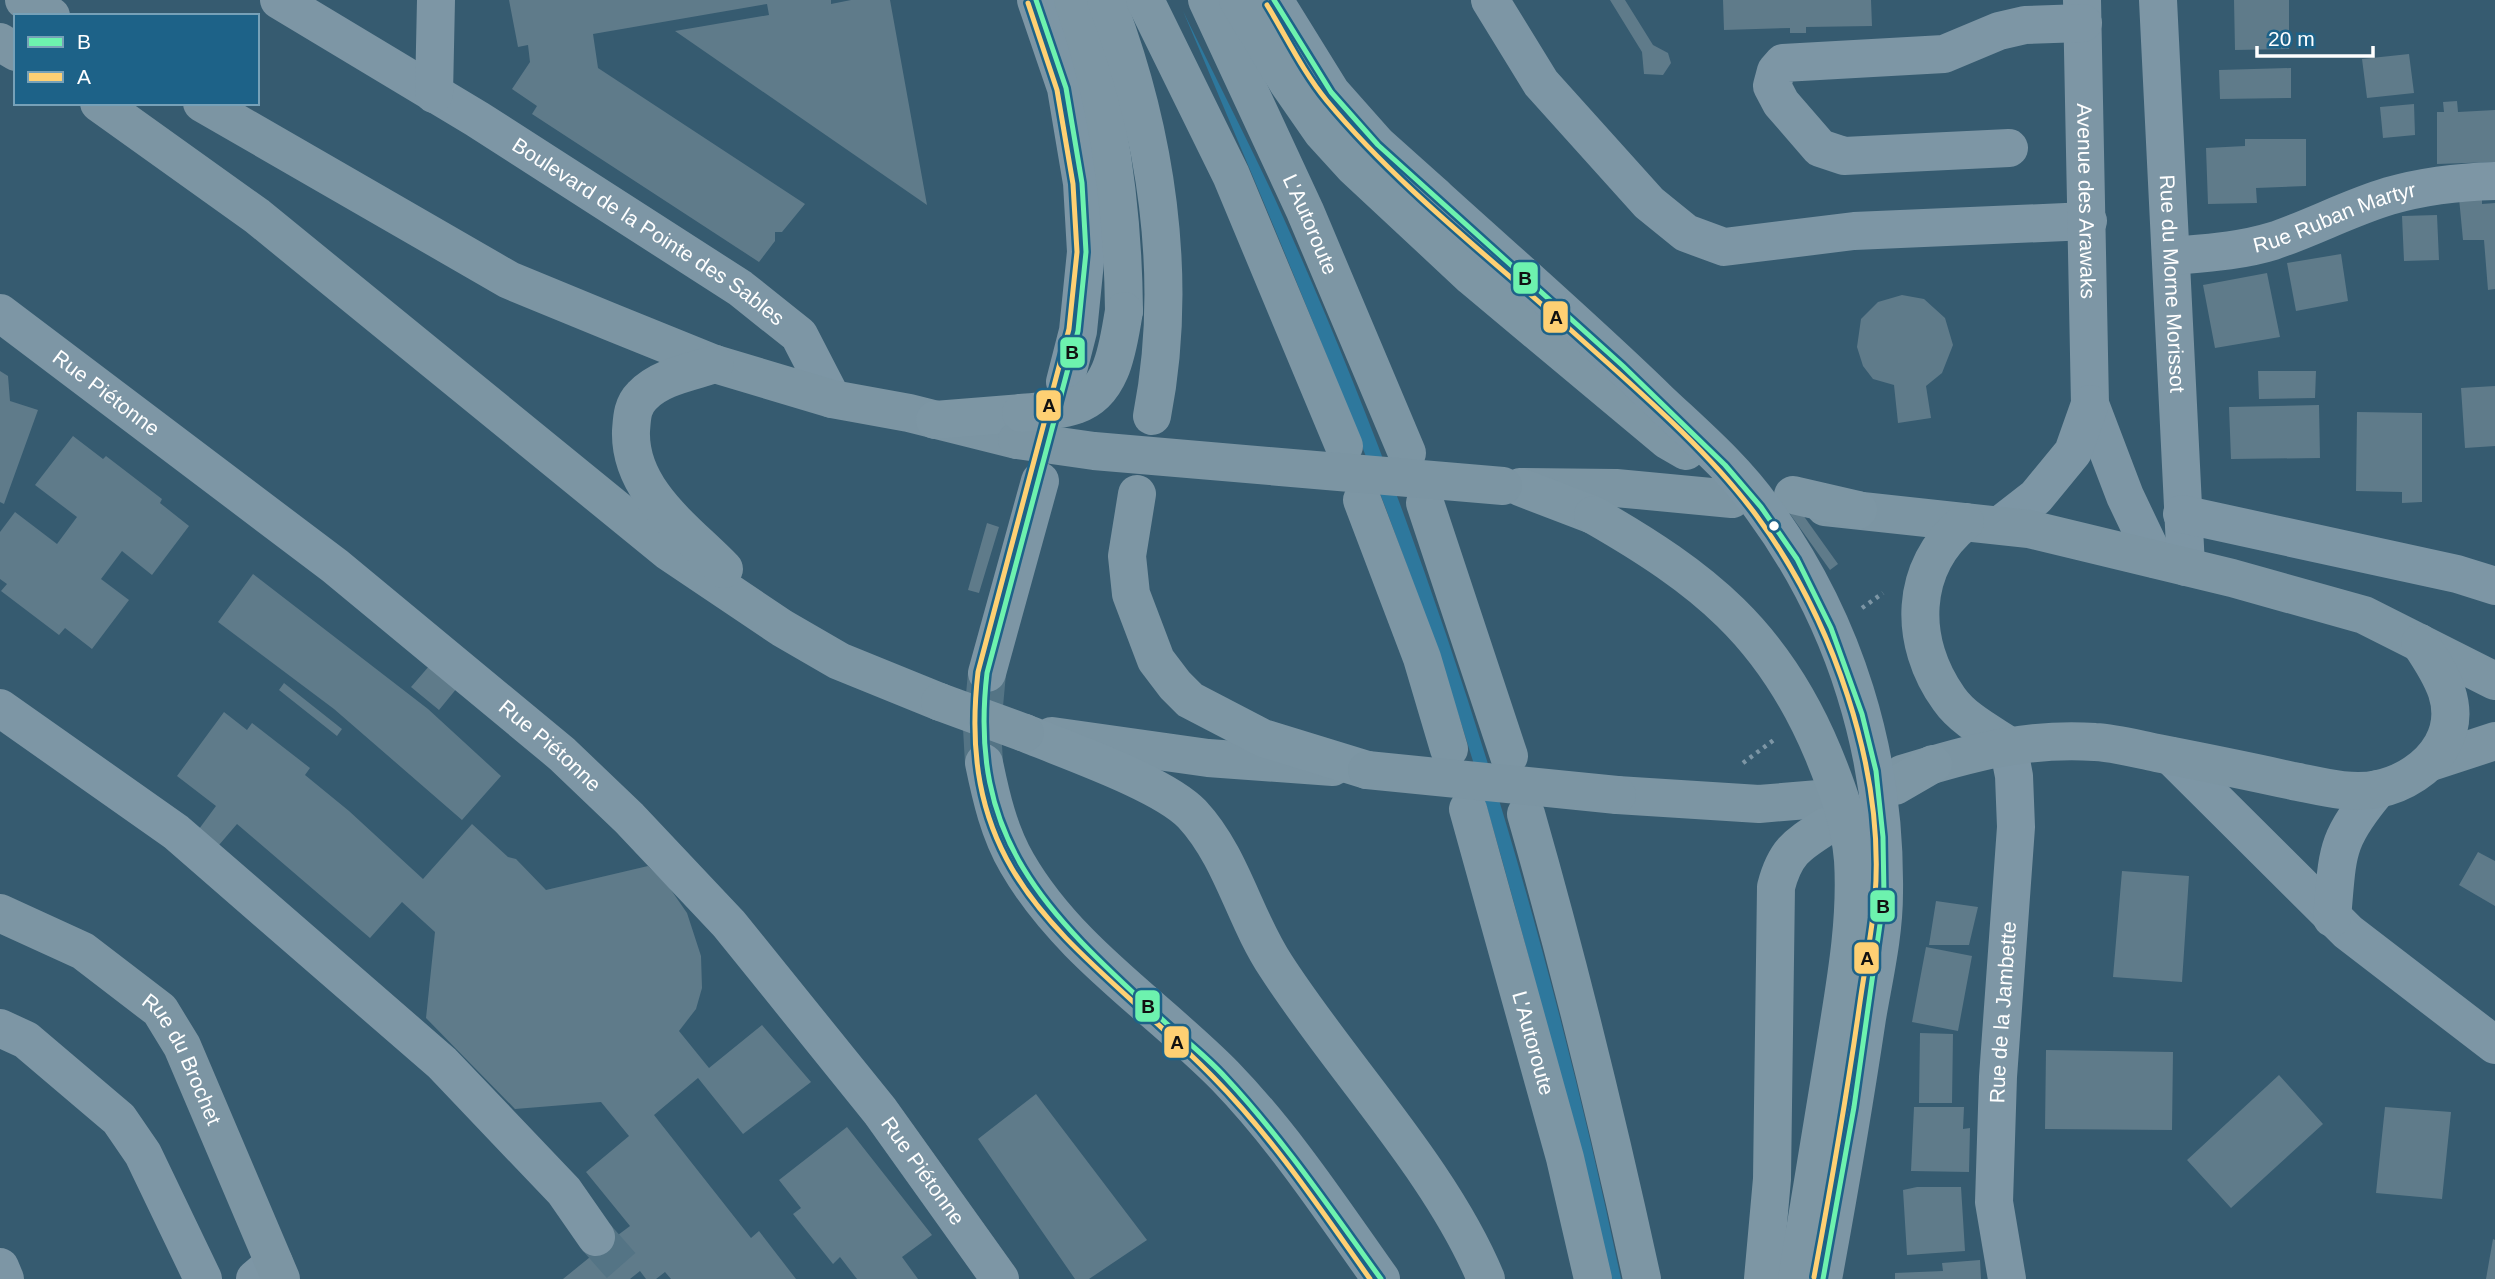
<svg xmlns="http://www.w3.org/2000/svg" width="2495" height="1279" viewBox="0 0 2495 1279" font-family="Arial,sans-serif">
<rect width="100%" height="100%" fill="#365b70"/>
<path fill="#2e789d" d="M1183 11C1213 73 1246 136 1275 199 1429 538 1545 915 1621 1279H1611C1563 1095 1520 908 1462 726 1383 482 1283 247 1183 11Z"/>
<path fill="#5f7b8a" d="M509 0H831V4L851 0H890L927 205 675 31 769 15 767 4 593 34 598 68 805 204 782 232H775V241L759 262 532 114 537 106 512 89 530 62 528 45 518 47Z
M1610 0H1625L1653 45 1668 53 1671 63 1663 75 1644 74 1642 52Z
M1723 0H1871L1872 26 1806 27V33H1790V28L1724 30Z
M2234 0H2289V49L2235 50Z
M2409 54 2414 93 2367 98 2362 59Z
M2291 68V98L2220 99 2219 70Z
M2457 101 2458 112 2495 110V162L2437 164V112H2444L2443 102Z
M2414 104 2415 135 2383 138 2380 107Z
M2245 139H2306V186L2256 188 2257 203 2208 204 2206 148 2245 146Z
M2482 196V204L2495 203V289L2488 290 2484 240H2463L2459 198Z
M2437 215 2439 260 2404 261 2402 216Z
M2341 254 2348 301 2296 311 2287 263Z
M2267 273 2280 337 2215 348 2203 285Z
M1902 295 1924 299 1945 318 1953 345 1942 373 1926 386 1931 418 1898 423 1894 385 1873 379 1863 366 1857 347 1861 319 1878 302Z
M0 371 8 376 10 401 38 410 4 504 0 502Z
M2258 371H2316L2315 398 2259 399Z
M2495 386V446L2465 448 2461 388Z
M2319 405 2320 458 2231 459 2229 407Z
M2357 412 2422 413V502L2402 503V492L2356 491Z
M73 436 103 459 106 456 162 499 160 503 189 526 152 575 122 551 101 579 129 600 92 649 65 628 59 635 1 591 7 584 0 579V532L15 512 57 544 77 517 35 485Z
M1798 508 1838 564 1830 570 1790 514Z
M987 523 999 527 979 593 968 590Z
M253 574 428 709 501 776 462 820 334 709 218 622Z
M430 665 457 688 439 710 411 687Z
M284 683 342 729 337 736 279 690Z
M224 712 247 730 252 723 310 768 305 775 349 811 423 879 472 824 508 857 516 859 546 890 648 866 669 887 687 913 701 956 702 988 696 1009 679 1031 709 1068 762 1025 811 1082 743 1134 698 1078 654 1115 751 1238 759 1231 796 1279H671L665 1272 656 1279H646L640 1271 630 1279H563L595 1253 605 1266 625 1252 614 1238 630 1226 586 1172 629 1136 601 1102 515 1109 426 1018 435 932 402 902 370 938 237 824 219 845 199 829 216 806 177 776Z
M2478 852 2495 861V906L2459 885Z
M2122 871 2189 876 2182 982 2113 977Z
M1936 901 1978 907 1969 945H1929Z
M1926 947 1972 956 1958 1031 1912 1022Z
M1920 1033 1953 1034 1952 1103H1919Z
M2046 1050 2173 1052 2172 1130 2045 1129Z
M2279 1075 2323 1124 2231 1208 2187 1160Z
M1036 1094 1147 1240 1089 1279H1075L978 1139Z
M1914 1107H1964L1963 1129 1970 1128 1969 1172 1911 1171Z
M2385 1107 2451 1112 2442 1199 2376 1193Z
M847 1127 932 1235 902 1257 918 1279H857L840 1257 833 1264 793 1214 801 1208 779 1180Z
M1917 1187H1961L1965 1251 1907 1255 1903 1190Z
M2493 1239 2495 1240V1279H2486Z
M1980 1260 1981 1279H1895V1273L1943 1271 1942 1263Z"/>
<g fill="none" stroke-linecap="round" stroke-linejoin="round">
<path stroke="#547485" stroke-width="38" stroke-dasharray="38 19" stroke-linecap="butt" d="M984 763 982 728 987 673
M596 1237 633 1279"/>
<path stroke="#7d96a5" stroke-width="4.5" stroke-dasharray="3.5 5" stroke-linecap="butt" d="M1862 608 1883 593
M1743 763 1775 739"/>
<g stroke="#7d96a5" stroke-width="38">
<path id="s1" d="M279 0 477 119 740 288 799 335 832 399"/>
<path d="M1036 0 1066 88 1082 183 1086 252 1078 331 1065 382"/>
<path d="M1274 0 1331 92 1378 145 1435 196"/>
<path d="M1490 0 1541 83 1649 203 1686 233 1724 247 1854 231 2088 221"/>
<path id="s2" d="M2082 0 2090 404 2125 496 2155 559"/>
<path id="s3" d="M2158 0 2186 567"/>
<path d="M434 94 436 0"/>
<path d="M2009 148 1844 156 1820 148 1781 103 1772 86 1776 71 1783 63 1944 54 1999 31 2025 25 2083 23"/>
<path id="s4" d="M2172 256C2206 253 2241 251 2273 241 2312 228 2349 208 2389 196 2424 186 2459 182 2495 181"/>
<path id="s5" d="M0 313 335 566 562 754 629 818 729 924 880 1111 1000 1279"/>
<path d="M2182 514 2457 574 2495 586"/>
<path d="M2000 525 2036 497 2073 452 2090 404"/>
<path d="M987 673 1040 481"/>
<path d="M0 708 176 832 442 1063 564 1191 596 1237"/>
<path d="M2171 756 2348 932 2495 1045"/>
<path d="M984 763C991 797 999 832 1017 863 1067 950 1156 1006 1225 1076 1284 1137 1332 1210 1381 1279"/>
<path d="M2332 918C2338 853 2334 841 2378 789"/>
<path d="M0 1028 26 1040 119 1119 143 1154 203 1279"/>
<path d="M0 1267 5 1279"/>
<path d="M255 1279 274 1263"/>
<path id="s6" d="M2007 1279 1994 1202 1998 1077 2016 827 2014 776 2008 745"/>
</g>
<g stroke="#7c95a3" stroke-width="38">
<path d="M24 0 51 16"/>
<path d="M0 42 16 52"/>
<path d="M99 103 257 216 669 552 782 628 839 661 940 702"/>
<path d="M202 103 509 280 611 322 715 364 832 399 909 413 1017 440"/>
<path d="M715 364C691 372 659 377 642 396 632 406 632 418 631 431 629 491 686 530 724 569"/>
<path d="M1524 487 1616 488 1732 499"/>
<path d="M1825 507 2029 529 2232 578 2364 615 2495 681"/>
<path d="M1965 522C1909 567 1908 642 1949 699 1963 719 1988 732 2008 745"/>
<path d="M1052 736 1208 758 1333 767"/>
<path d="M2431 762 2495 741"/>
<path d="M1902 774C1966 754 2027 737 2095 742 2115 743 2137 749 2157 753 2203 762 2248 771 2293 781 2319 786 2351 795 2378 789 2403 784 2429 768 2442 745 2463 708 2441 674 2420 643"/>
<path d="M1617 795 1759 804 1819 799"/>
<path id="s7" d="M0 913 83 951 160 1010 182 1046 281 1279"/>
</g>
<g stroke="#7d96a4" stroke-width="38">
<path d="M1073 0C1109 101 1123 204 1124 311"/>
<path d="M1106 0C1156 130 1179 277 1152 416"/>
<path d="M1145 0 1231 175 1344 446"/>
<path id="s8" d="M1207 0 1305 211 1407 453"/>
<path d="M1238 0 1288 83 1322 132 1353 166 1472 277 1667 440 1686 451"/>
<path d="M935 420 1021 413"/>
<path d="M1520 487 1593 515"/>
<path d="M1137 494 1127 556 1131 594 1156 660 1175 685 1190 700 1263 738 1367 770"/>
<path d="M1793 495 1858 510"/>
<path d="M1362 500 1422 658 1449 749"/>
<path d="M1425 503 1509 756"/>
<path d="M1025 733C1068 751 1162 783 1192 814 1232 857 1244 918 1276 966 1341 1067 1441 1170 1486 1279"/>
<path d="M1895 786 1933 764"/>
<path id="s9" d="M1468 809 1565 1158 1593 1279"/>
<path d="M1526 814C1570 968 1608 1123 1642 1279"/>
<path d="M1763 1279 1772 1179 1776 887C1785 852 1797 845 1825 827"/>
</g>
<path stroke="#7d96a5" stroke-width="38" d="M1435 196C1510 264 1586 330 1658 400 1695 435 1734 468 1763 509 1845 621 1886 755 1884 893 1884 935 1874 977 1867 1018 1854 1105 1839 1192 1823 1279"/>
<path stroke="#7c95a3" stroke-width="38" d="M1017 440 1094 451 1503 486
M940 702 1025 733
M1367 770 1617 795"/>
<path stroke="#7d96a4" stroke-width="38" d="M1021 413C1039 411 1060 411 1076 405 1114 392 1118 344 1124 311
M1593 515C1703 578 1773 633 1823 753 1837 787 1850 822 1853 860 1857 925 1844 990 1834 1054 1821 1129 1809 1204 1797 1279"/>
<defs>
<path id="bus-1" d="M1036 0 1066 88 1082 183 1086 252 1078 331 987 673C967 844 1050 916 1166 1023 1186 1041 1207 1057 1225 1077 1283 1139 1331 1210 1381 1279
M1274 0 1331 92 1378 145 1623 366 1725 465 1761 507 1797 559 1831 628 1862 714 1876 771 1883 837 1884 896 1854 1107 1823 1279"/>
<path id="bus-2" d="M1028 3 1057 90 1073 184 1077 252 1069 329 978 672C953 888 1083 944 1213 1077 1273 1138 1321 1210 1370 1279
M1267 5C1286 36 1303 72 1327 101 1395 183 1483 252 1563 323 1627 381 1705 446 1756 515 1832 618 1885 768 1875 897 1872 932 1865 967 1860 1002 1847 1094 1831 1186 1814 1277"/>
</defs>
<use href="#bus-1" stroke="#1d6288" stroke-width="10"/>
<use href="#bus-2" stroke="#1d6288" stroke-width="10"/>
<use href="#bus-1" stroke="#6df2ae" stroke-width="5"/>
<use href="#bus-2" stroke="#fed073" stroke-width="5"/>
</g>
<circle fill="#fff" stroke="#1d6288" stroke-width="2.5" cx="1774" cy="526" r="6"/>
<g text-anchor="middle" stroke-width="7" stroke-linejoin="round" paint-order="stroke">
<g font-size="21" fill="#fff" stroke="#1d6288">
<text dy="7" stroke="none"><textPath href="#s2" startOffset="201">Avenue des Arawaks</textPath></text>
<text dy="7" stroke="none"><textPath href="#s4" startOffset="168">Rue Ruban Martyr</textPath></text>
<text dy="7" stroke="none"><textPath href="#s8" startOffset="247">L'Autoroute</textPath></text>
<text dy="7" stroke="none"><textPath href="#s1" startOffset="436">Boulevard de la Pointe des Sables</textPath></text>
<text dy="7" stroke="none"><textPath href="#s3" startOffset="284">Rue du Morne Morissot</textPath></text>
<text dy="7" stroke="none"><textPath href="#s5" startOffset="133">Rue Piétonne</textPath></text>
<text dy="7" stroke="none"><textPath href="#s5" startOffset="700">Rue Piétonne</textPath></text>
<text dy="7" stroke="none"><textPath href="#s6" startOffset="268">Rue de la Jambette</textPath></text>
<text dy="7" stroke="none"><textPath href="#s9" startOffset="243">L'Autoroute</textPath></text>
<text dy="7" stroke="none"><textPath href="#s7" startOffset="242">Rue du Brochet</textPath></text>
<text dy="7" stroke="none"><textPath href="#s5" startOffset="1267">Rue Piétonne</textPath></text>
</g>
</g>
<g stroke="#1d6288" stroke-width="2.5">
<rect x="1512" y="261" width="27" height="34" rx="7" fill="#6df2ae"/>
<rect x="1542" y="300" width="27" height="34" rx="7" fill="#fed073"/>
<rect x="1059" y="336" width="27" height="33" rx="7" fill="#6df2ae"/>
<rect x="1035" y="389" width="27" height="33" rx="7" fill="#fed073"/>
<rect x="1869" y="889" width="27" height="34" rx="7" fill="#6df2ae"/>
<rect x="1853" y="941" width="27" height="34" rx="7" fill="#fed073"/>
<rect x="1134" y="989" width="27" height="34" rx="7" fill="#6df2ae"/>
<rect x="1163" y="1025" width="27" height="34" rx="7" fill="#fed073"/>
</g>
<g font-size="19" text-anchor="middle" font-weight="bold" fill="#111">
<text x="1525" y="285">B</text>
<text x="1556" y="324">A</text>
<text x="1072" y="359">B</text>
<text x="1049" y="412">A</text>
<text x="1883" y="913">B</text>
<text x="1867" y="965">A</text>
<text x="1148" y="1013">B</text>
<text x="1177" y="1049">A</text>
</g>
<rect x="14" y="14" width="245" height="91" fill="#1d6288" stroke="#77a1b8" stroke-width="2"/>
<rect x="28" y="37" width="35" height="10" fill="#6df2ae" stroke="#77a1b8" stroke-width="2"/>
<text x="77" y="49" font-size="21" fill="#ffffff">B</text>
<rect x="28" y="72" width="35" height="10" fill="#fed073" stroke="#77a1b8" stroke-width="2"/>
<text x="77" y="84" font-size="21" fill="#ffffff">A</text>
<path d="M2257 46v10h116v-10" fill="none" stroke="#ffffff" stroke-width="3.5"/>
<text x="2268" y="46" font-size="21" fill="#ffffff" stroke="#1d6288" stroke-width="5" paint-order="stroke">20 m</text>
</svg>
